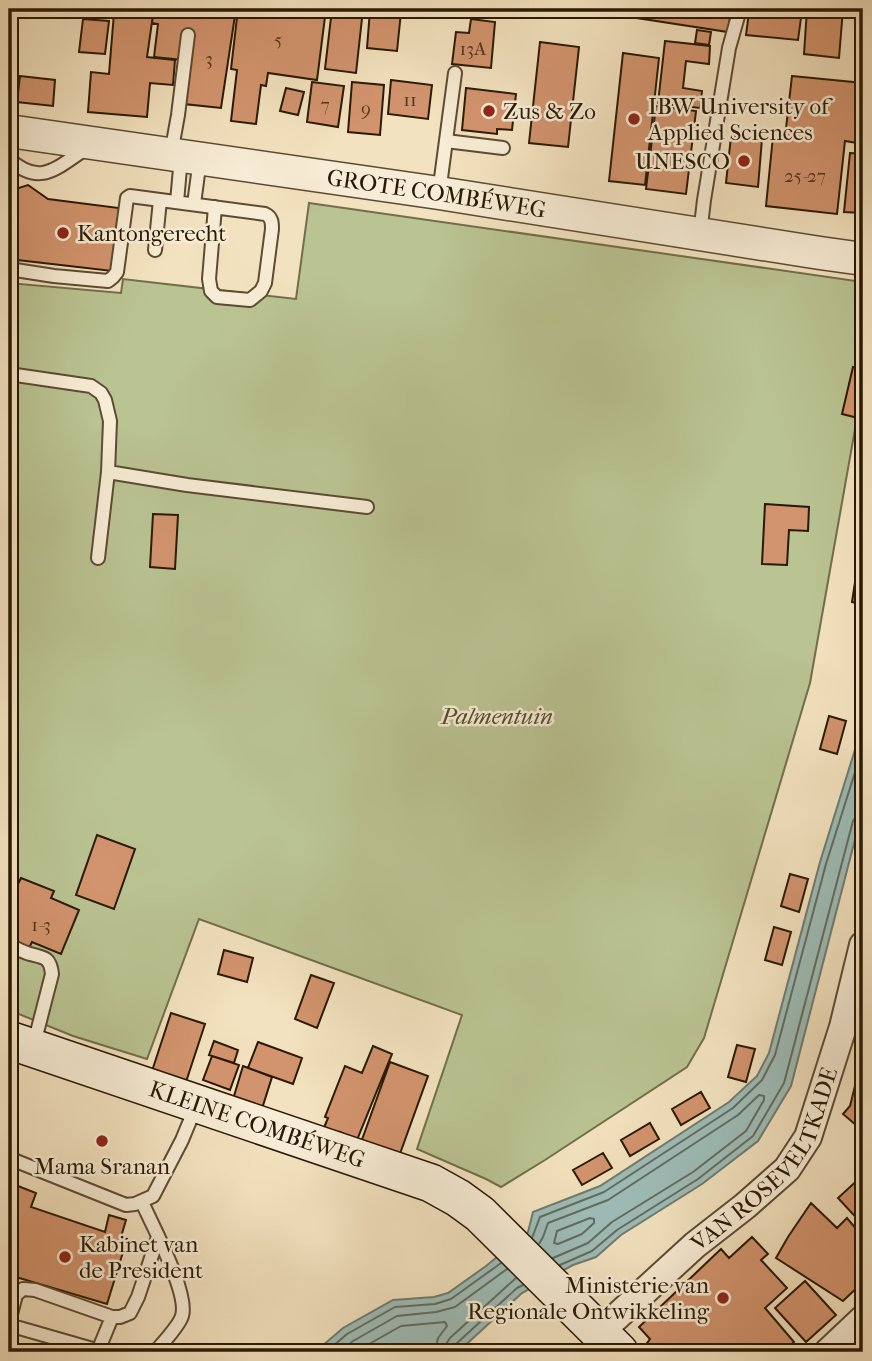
<svg xmlns="http://www.w3.org/2000/svg" width="872" height="1361" viewBox="0 0 872 1361" font-family="'IM FELL French Canon',serif">
<rect width="100%" height="100%" fill="#f3e2bf"/>
<filter id="stains"><feTurbulence type="fractalNoise" baseFrequency=".00286" numOctaves="4"/><feColorMatrix values="0 0 0 0 .2 0 0 0 0 .09 0 0 0 0 .02 0 0 0 .5 -.17"/></filter>
<radialGradient id="worn" r=".72"><stop offset=".6" stop-color="#630" stop-opacity="0"/><stop offset="1" stop-color="#630" stop-opacity=".3"/></radialGradient>
<path fill="#bac392" stroke="#726e4b" stroke-width="2" d="M309 203 863 282V384L810 683 704 1038 687 1067 545 1160 501 1187 486 1179 417 1149 462 1015 199 919 147 1059 73 1036 9 1010V283L121 293 123 279 296 299Z"/>
<path fill="#9dbdb8" stroke="#6f7b70" stroke-width="2" d="M863 724V809L858 828 791 1086 758 1141 702 1184 621 1235 596 1257 573 1265 522 1293 458 1352H315L343 1328 393 1300 434 1297 448 1293 486 1266 528 1232 533 1212 600 1186 729 1102 757 1076 769 1053 820 862Z"/>
<g fill="none" stroke-linecap="round" stroke-linejoin="round">
<path stroke="#636b5e" stroke-width="2" d="M590 1218 594 1219V1223L582 1234 558 1244 554 1243 557 1231Z
M532 1238 540 1217 604 1192 733 1108 762 1080 775 1055 826 864 863 747
M539 1244 543 1237 548 1223 608 1200 738 1115 759 1095 764 1096V1100L746 1131 693 1172 612 1222 588 1243 553 1258
M560 1265 592 1251 617 1230 698 1179 753 1136 784 1083 853 821 857 815H863
M326 1352 347 1334 395 1307 435 1304 451 1299 501 1263
M339 1352 353 1341 397 1316 436 1312 455 1307 507 1269
M355 1352 401 1326 445 1322 447 1326 438 1338 435 1352
M445 1352 446 1344 450 1338 516 1278
M454 1352 456 1344 517 1288 523 1285"/>
</g>
<path fill="#d2946e" stroke="#291904" stroke-width="2" d="M44 9H96V11L78 10 77 18 43 15Z
M138 9H236L221 108 184 104 182 60 154 57 158 24 152 23 153 15 137 13Z
M238 9H326L317 80 268 73 266 86 261 85 256 124 231 121 237 70 231 69Z
M332 9H363L356 73 325 69Z
M578 9H731L728 32Z
M807 9H843L839 58 804 54Z
M370 10 401 12 397 51 367 48Z
M749 12 801 18 798 40 746 35Z
M114 13 153 15 147 57 175 60 173 85 150 83 147 117 88 112 91 72 109 74Z
M83 19 109 21 105 54 79 52Z
M471 19 495 22 491 68 452 64 456 32 469 33Z
M697 30 711 32 709 45 695 43Z
M665 41 710 46 709 64 686 61 683 88 702 91 700 108 658 103Z
M540 42 579 47 568 147 529 143Z
M623 53 659 58 645 185 609 181Z
M20 76 55 80 53 106 17 102Z
M792 76 863 83V144L845 141 837 214 766 206 773 136 785 137Z
M391 80 432 85 428 119 388 114Z
M312 82 344 86 338 127 307 122Z
M352 82 384 85 380 135 348 132Z
M286 88 304 92 298 115 280 111Z
M466 88 516 94 512 130 497 129V134L462 130Z
M656 106 696 111 686 194 646 189Z
M731 136 762 139 758 187 726 183Z
M850 153 863 154V213L844 212Z
M28 185 48 199 119 208 112 271 9 259V191Z
M862 319H863V354L857 353Z
M853 367 863 369 862 419 842 414Z
M765 504 809 507 808 531 789 530 787 565 762 564Z
M153 514 178 515 175 569 150 567Z
M857 569 863 570V605L852 602Z
M9 571 18 572 10 633H9Z
M829 716 846 721 837 754 820 749Z
M97 835 135 849 114 909 76 895Z
M790 874 808 879 799 912 781 906Z
M21 878 54 891 51 898 79 910 61 954 32 942 29 948 9 939V880L18 884Z
M774 927 791 932 782 965 765 960Z
M224 950 253 958 247 982 218 974Z
M311 975 334 983 317 1028 295 1019Z
M171 1013 205 1024 185 1085 151 1074Z
M214 1041 238 1050 234 1063 209 1055Z
M258 1042 302 1058 293 1084 248 1068Z
M737 1045 755 1049 746 1082 728 1077Z
M373 1046 392 1054 357 1140 340 1132 339 1137 323 1130 328 1118 325 1117 345 1066 362 1073Z
M863 1054V1131L843 1114 850 1106Z
M212 1056 239 1065 230 1090 203 1080Z
M390 1062 428 1076 397 1162 359 1148Z
M243 1066 272 1077 260 1115 231 1106Z
M701 1092 710 1108 681 1125 672 1109Z
M650 1123 659 1139 630 1156 621 1140Z
M603 1153 612 1168 582 1185 573 1170Z
M863 1175V1225L838 1198Z
M18 1186 36 1193 31 1207 105 1232 109 1215 126 1220 121 1237 127 1239 107 1304 9 1275V1201L13 1202Z
M811 1203 837 1228 847 1218 863 1237V1282L843 1301 776 1258 788 1237Z
M752 1237 768 1254 761 1260 787 1288 765 1308 794 1342 783 1352H651L645 1346 650 1339 639 1327 721 1249 729 1258Z
M805 1281 836 1315 806 1342 775 1308Z"/>
<g fill="none" stroke-linecap="round" stroke-linejoin="round">
<defs>
<path id="service" d="M446 141 503 148
M171 154 178 115 188 35
M9 159C41 188 57 167 87 148
M439 193 455 73
M177 202 181 157
M194 204 200 159
M700 234 704 200 729 48 740 9
M155 250 160 200
M9 269 54 276 108 281 113 277 117 272 127 198 130 196C175 202 220 208 265 214 272 217 272 223 272 229L265 283 261 291 250 300 217 297 211 291 209 279 215 207
M9 374 91 386 101 393 105 400 110 421 108 472 98 558
M108 472 187 485 367 507
M9 945C16 948 23 952 30 954 45 958 50 957 52 974L34 1044
M9 1155 16 1161 126 1205 135 1204 153 1196 182 1140 196 1106
M142 1202C152 1225 189 1293 182 1316 179 1326 162 1344 155 1352
M9 1322 16 1295 23 1289 35 1290 112 1317H120L130 1313 138 1297 158 1237
M9 1325 103 1352
M98 1351 112 1317"/>
<g id="minor">
<path id="s1" d="M600 1332 695 1245 745 1206 787 1169 808 1137 843 1027 863 945"/>
<path d="M828 1352 863 1319"/>
</g>
<g id="tertiary">
<path id="s2" d="M9 131 439 193 820 253 863 259"/>
</g>
<g id="secondary">
<path id="s3" d="M9 1040 431 1183 458 1198 480 1214 619 1352"/>
</g>
</defs>
<use href="#service" stroke="#5c4b33" stroke-width="16"/>
<use href="#minor" stroke="#5c4b33" stroke-width="30"/>
<use href="#tertiary" stroke="#5c4b33" stroke-width="35"/>
<use href="#secondary" stroke="#291904" stroke-width="40"/>
<use href="#service" stroke="#f7ecd5" stroke-width="12"/>
<use href="#minor" stroke="#f7ecd5" stroke-width="26"/>
<use href="#tertiary" stroke="#f7ecd5" stroke-width="32"/>
<use href="#secondary" stroke="#f7ecd5" stroke-width="37"/>
</g>
<g fill="#8f2418" stroke="#f7ecd5" stroke-width="2.5">
<circle cx="489" cy="111" r="7"/>
<circle cx="634" cy="119" r="7"/>
<circle cx="744" cy="161" r="7"/>
<circle cx="63" cy="233" r="7"/>
<circle cx="102" cy="1141" r="7"/>
<circle cx="65" cy="1257" r="7"/>
<circle cx="723" cy="1298" r="7"/>
</g>
<g text-anchor="middle" stroke-width="5" stroke-linejoin="round" paint-order="stroke">
<g font-size="19" fill="#53381e">
<text x="278" y="46">5</text>
<text x="473" y="55">13A</text>
<text x="209" y="65">3</text>
<text x="410" y="106">11</text>
<text x="325" y="111">7</text>
<text x="366" y="115">9</text>
<text x="805" y="182">25-27</text>
<text x="41" y="931">1-3</text>
</g>
<g font-size="23" fill="#291904" stroke="#f7ecd5" text-anchor="start">
<text x="648" y="114">IBW University of<tspan x="648" dy="26">Applied Sciences</tspan></text>
<text x="503" y="119">Zus &amp; Zo</text>
<text x="730" y="169" text-anchor="end">UNESCO</text>
<text x="77" y="241">Kantongerecht</text>
<text x="102" y="1174" text-anchor="middle">Mama Sranan</text>
<text x="79" y="1252">Kabinet van<tspan x="79" dy="26">de President</tspan></text>
<text x="709" y="1293" text-anchor="end">Ministerie van<tspan x="709" dy="26">Regionale Ontwikkeling</tspan></text>
</g>
<g font-size="23" fill="#291904" stroke="#f7ecd5">
<text dy="8" stroke="none"><textPath href="#s2" startOffset="432">GROTE COMBÉWEG</textPath></text>
<text dy="8" stroke="none"><textPath href="#s3" startOffset="262">KLEINE COMBÉWEG</textPath></text>
<text dy="8" stroke="none"><textPath href="#s1" startOffset="243">VAN ROSEVELTKADE</textPath></text>
</g>
<g font-size="23" font-style="italic" fill="#544c2f" stroke="#f7ecd5">
<text x="497" y="724">Palmentuin</text>
</g>
</g>
<rect width="872" height="1361" fill="none" stroke="#f3e2bf" stroke-width="35"/>
<rect x="10" y="10" width="851" height="1340" fill="none" stroke="#291904" stroke-width="3.5"/>
<rect x="18" y="18" width="837" height="1326" fill="none" stroke="#291904" stroke-width="2"/>
<rect width="100%" height="100%" filter="url(#stains)"/>
<rect width="100%" height="100%" fill="url(#worn)"/>
</svg>
